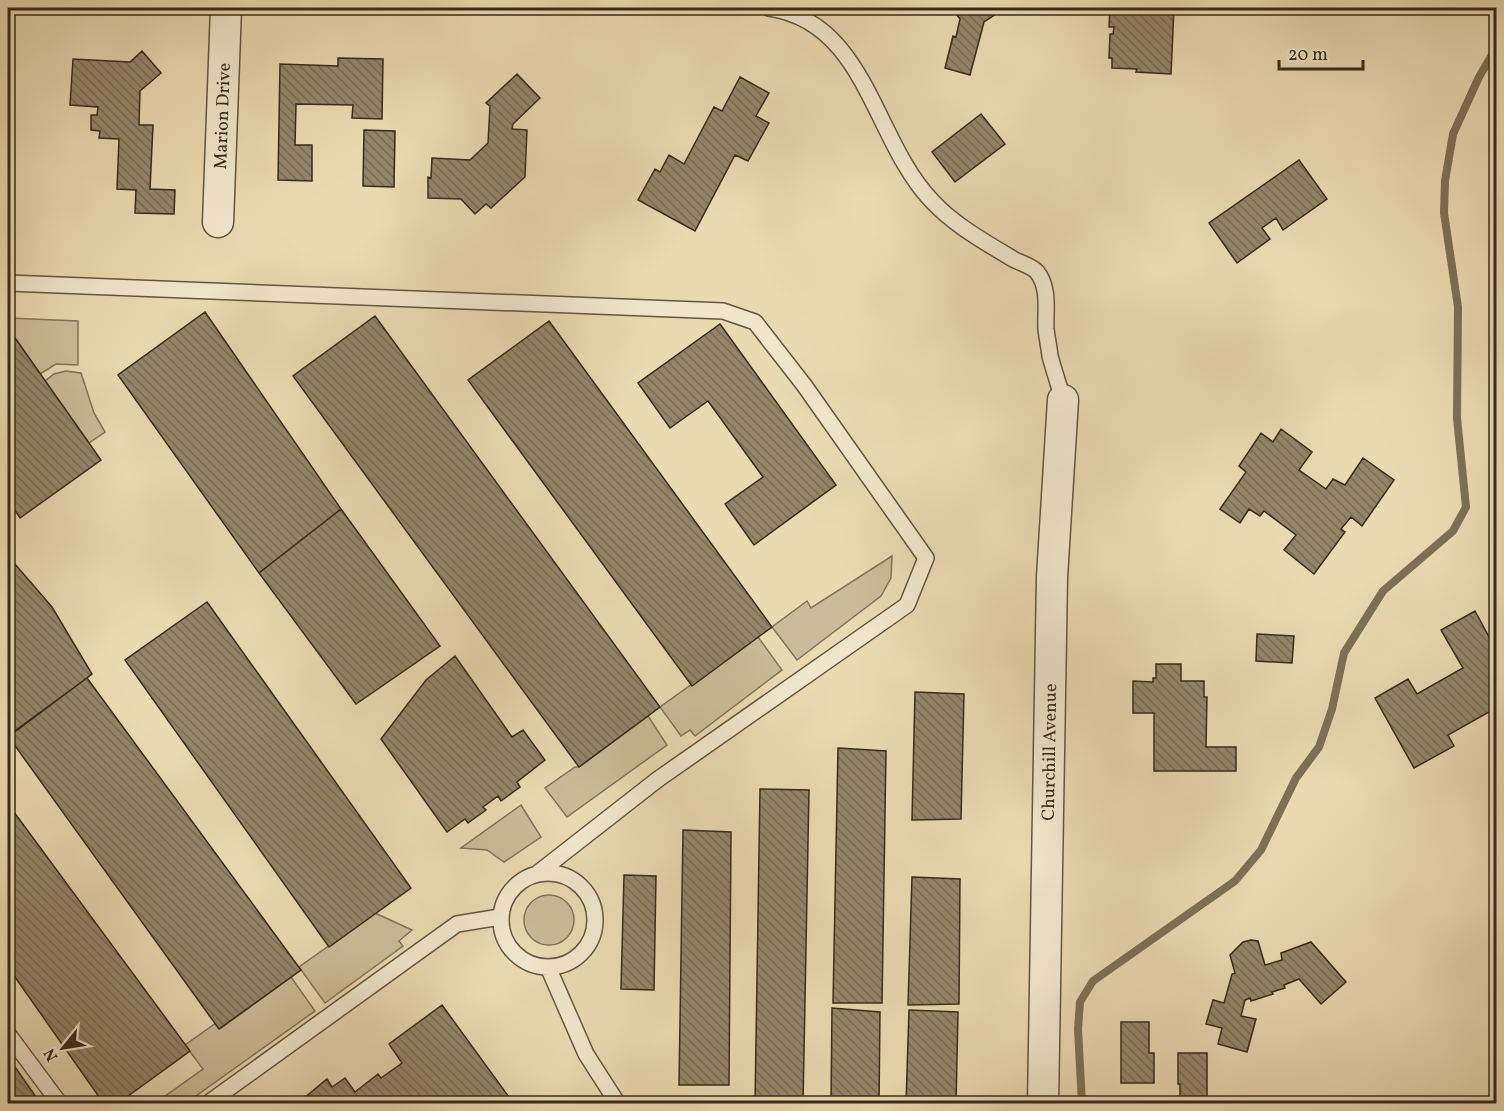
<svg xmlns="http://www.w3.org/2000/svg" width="1504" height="1111" viewBox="0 0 1504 1111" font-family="Vollkorn,serif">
<defs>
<pattern id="building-back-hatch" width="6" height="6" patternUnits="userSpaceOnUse" patternTransform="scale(1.5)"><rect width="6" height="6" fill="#948569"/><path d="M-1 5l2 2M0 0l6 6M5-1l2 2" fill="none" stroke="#7a6d56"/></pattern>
</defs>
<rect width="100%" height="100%" fill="#ead9b1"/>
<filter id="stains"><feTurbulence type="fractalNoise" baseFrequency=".00333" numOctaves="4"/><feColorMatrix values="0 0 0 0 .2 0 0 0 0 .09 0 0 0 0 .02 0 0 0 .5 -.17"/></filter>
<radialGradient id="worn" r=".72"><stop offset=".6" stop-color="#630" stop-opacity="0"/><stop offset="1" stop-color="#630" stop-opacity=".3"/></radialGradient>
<path fill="#ccbb98" stroke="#82735a" stroke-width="1.5" d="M8 318 78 321V365L56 364 40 374 8 328Z
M66 371 81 373 94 413 105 432 89 443 45 381 54 374Z
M892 556 891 578 881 596 797 660 772 627 807 601 811 608Z
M758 637 782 670 695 736 690 730 681 736 660 707Z
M648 716 667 745 567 817 545 788 575 767H579Z
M521 805 541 837 504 862 487 850 461 848Z
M524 920a25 25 0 1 1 50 0a25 25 0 1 1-50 0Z
M375 913 412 930 399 941 403 946 325 1003 299 967Z
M291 977 315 1011 186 1103 154 1104 203 1069 185 1045 216 1023 220 1029Z"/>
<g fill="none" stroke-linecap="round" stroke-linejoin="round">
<path stroke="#7e7056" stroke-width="8" d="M1082 1104 1078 1029 1080 1002 1093 981 1235 881 1261 850 1296 778 1319 747 1332 709 1344 653 1383 591 1453 531 1466 507 1457 418 1458 307 1444 213 1445 181 1453 134 1479 77 1496 48"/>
</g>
<path fill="url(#building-back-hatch)" stroke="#372b1b" stroke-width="1.5" d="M947 8H991L996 14 984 22 970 75 945 68 953 36 956 37 960 19 954 11 951 13Z
M1110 8H1174L1171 74 1136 72 1137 69 1112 68V58H1109L1110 34H1113L1114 27H1109Z
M142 51 161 73 140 91 139 125H153L150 189 175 190 174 214 135 213 136 190 117 189 119 139 99 138 100 131 91 130V115H97L98 107 70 105 73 59 130 62Z
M338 58 383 59 382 119 352 118 353 105 296 104 295 145H312V181L278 180 280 64 338 66Z
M517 74 540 98 513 124 512 129 527 130 525 177 491 208 486 204 475 214 461 199 428 198V177L431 178 432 158 470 160 488 143 490 106 486 103Z
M740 77 769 93 756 116 769 123 748 161 735 155 695 231 638 200 655 169 660 172 669 155 684 164 714 107 722 111Z
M981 114 1005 144 955 182 932 152Z
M364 130 395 131 394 187 363 186Z
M1299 160 1327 199 1283 230 1276 218 1262 228 1270 239 1237 263 1209 223Z
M205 312 341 509 259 573 118 375Z
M375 316 660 707 579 767 293 376Z
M549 321 772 627 692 686 468 380Z
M720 324 836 485 754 545 725 504 763 477 708 401 670 428 638 383Z
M8 328 101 460 20 518 8 500Z
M1281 429 1312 452 1299 470 1326 489 1333 479 1345 485 1363 458 1394 480 1362 526 1351 517 1341 529 1345 532 1314 574 1284 550 1296 535 1264 511 1260 516 1249 509 1240 523 1220 509 1246 472 1239 466 1261 433 1273 442Z
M341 509 440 646 356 704 259 573Z
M8 556 52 607 92 674 8 737Z
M207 602 411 888 329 947 125 660Z
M1475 611 1493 644 1495 643 1496 646V708L1448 735 1454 746 1414 768 1375 698 1408 679 1417 694 1463 668 1441 630Z
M1257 634 1294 636 1292 663 1256 661Z
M455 656 512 737 523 730 545 760 517 782 520 787 501 801 498 796 483 807 486 810 468 823 465 819 447 832 381 739 426 680Z
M1156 664H1181V681H1204V697H1207L1206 747H1236V771H1154V713H1133V681L1153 682V678H1156Z
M87 678 301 970 219 1029 8 736Z
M915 692 964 694 961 819 912 820Z
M838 748 886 751 882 1003H833Z
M760 789 809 790 803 1104H755Z
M8 804 190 1051 117 1104H104L8 967Z
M683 830 731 832 729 1085H679Z
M624 875 656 876 654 990 621 989Z
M912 877 960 879 959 1004 908 1005Z
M1251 940 1258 941 1265 965 1282 960 1281 953 1311 942 1346 982 1321 1004 1299 979 1284 985 1285 988 1272 992 1273 994 1251 1001 1250 998 1245 1000 1241 1016 1256 1019 1247 1052 1218 1044 1222 1028 1206 1024 1213 1000 1224 1003 1232 974 1235 973 1230 955 1243 942Z
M442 1005 514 1104H297L327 1079 332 1087 345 1078 355 1092 378 1074 381 1078 402 1063 389 1044Z
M832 1008 880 1012 879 1104H831Z
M909 1010 958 1012 956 1104H906Z
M1121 1022H1149V1053H1154V1083H1121Z
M1178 1053H1207V1100H1180V1084H1178Z
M8 1057 41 1104H8Z"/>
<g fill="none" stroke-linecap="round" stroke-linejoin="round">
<defs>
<path id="lane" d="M769 8C867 22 873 140 932 201 954 225 985 242 1013 259 1020 263 1032 266 1037 272 1050 288 1045 311 1046 329 1047 338 1049 347 1050 356 1054 371 1059 385 1063 400
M8 283 723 311 755 322 804 385 926 558 907 605 657 780 538 873
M501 920a47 47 0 1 1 94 0a47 47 0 1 1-94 0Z
M548 967 586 1054 618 1104
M8 1034 60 1104
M207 1104 457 924 500 917"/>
<g id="street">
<path id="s1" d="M218 222 226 8"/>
<path id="s2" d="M1043 1104 1052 577 1063 400"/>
</g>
</defs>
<use href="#lane" stroke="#645640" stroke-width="18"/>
<use href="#street" stroke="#645640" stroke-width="33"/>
<use href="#lane" stroke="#f1e6cc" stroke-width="15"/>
<use href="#street" stroke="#f1e6cc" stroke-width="30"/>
</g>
<g text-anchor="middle" stroke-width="4.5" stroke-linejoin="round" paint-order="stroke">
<g font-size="18" fill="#372b1b" stroke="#f1e6cc">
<text dy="6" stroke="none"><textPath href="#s1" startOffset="106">Marion Drive</textPath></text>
<text dy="6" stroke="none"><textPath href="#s2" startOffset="352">Churchill Avenue</textPath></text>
</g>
</g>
<rect width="1504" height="1111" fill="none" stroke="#ead9b1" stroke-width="30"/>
<rect x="9" y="9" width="1486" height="1093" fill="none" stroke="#372b1b" stroke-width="3"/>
<rect x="15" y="15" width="1474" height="1081" fill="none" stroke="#372b1b" stroke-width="1.5"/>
<g transform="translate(63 1048) rotate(240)" stroke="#f1e6cc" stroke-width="4.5" paint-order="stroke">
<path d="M0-4.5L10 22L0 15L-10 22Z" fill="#372b1b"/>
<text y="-9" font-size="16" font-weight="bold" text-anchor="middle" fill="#372b1b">N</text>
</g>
<path d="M1279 60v9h84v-9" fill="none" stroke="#372b1b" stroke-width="3"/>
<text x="1288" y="60" font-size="18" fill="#372b1b" stroke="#f1e6cc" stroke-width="4.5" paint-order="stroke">20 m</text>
<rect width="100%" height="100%" filter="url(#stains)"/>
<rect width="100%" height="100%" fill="url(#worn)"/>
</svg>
